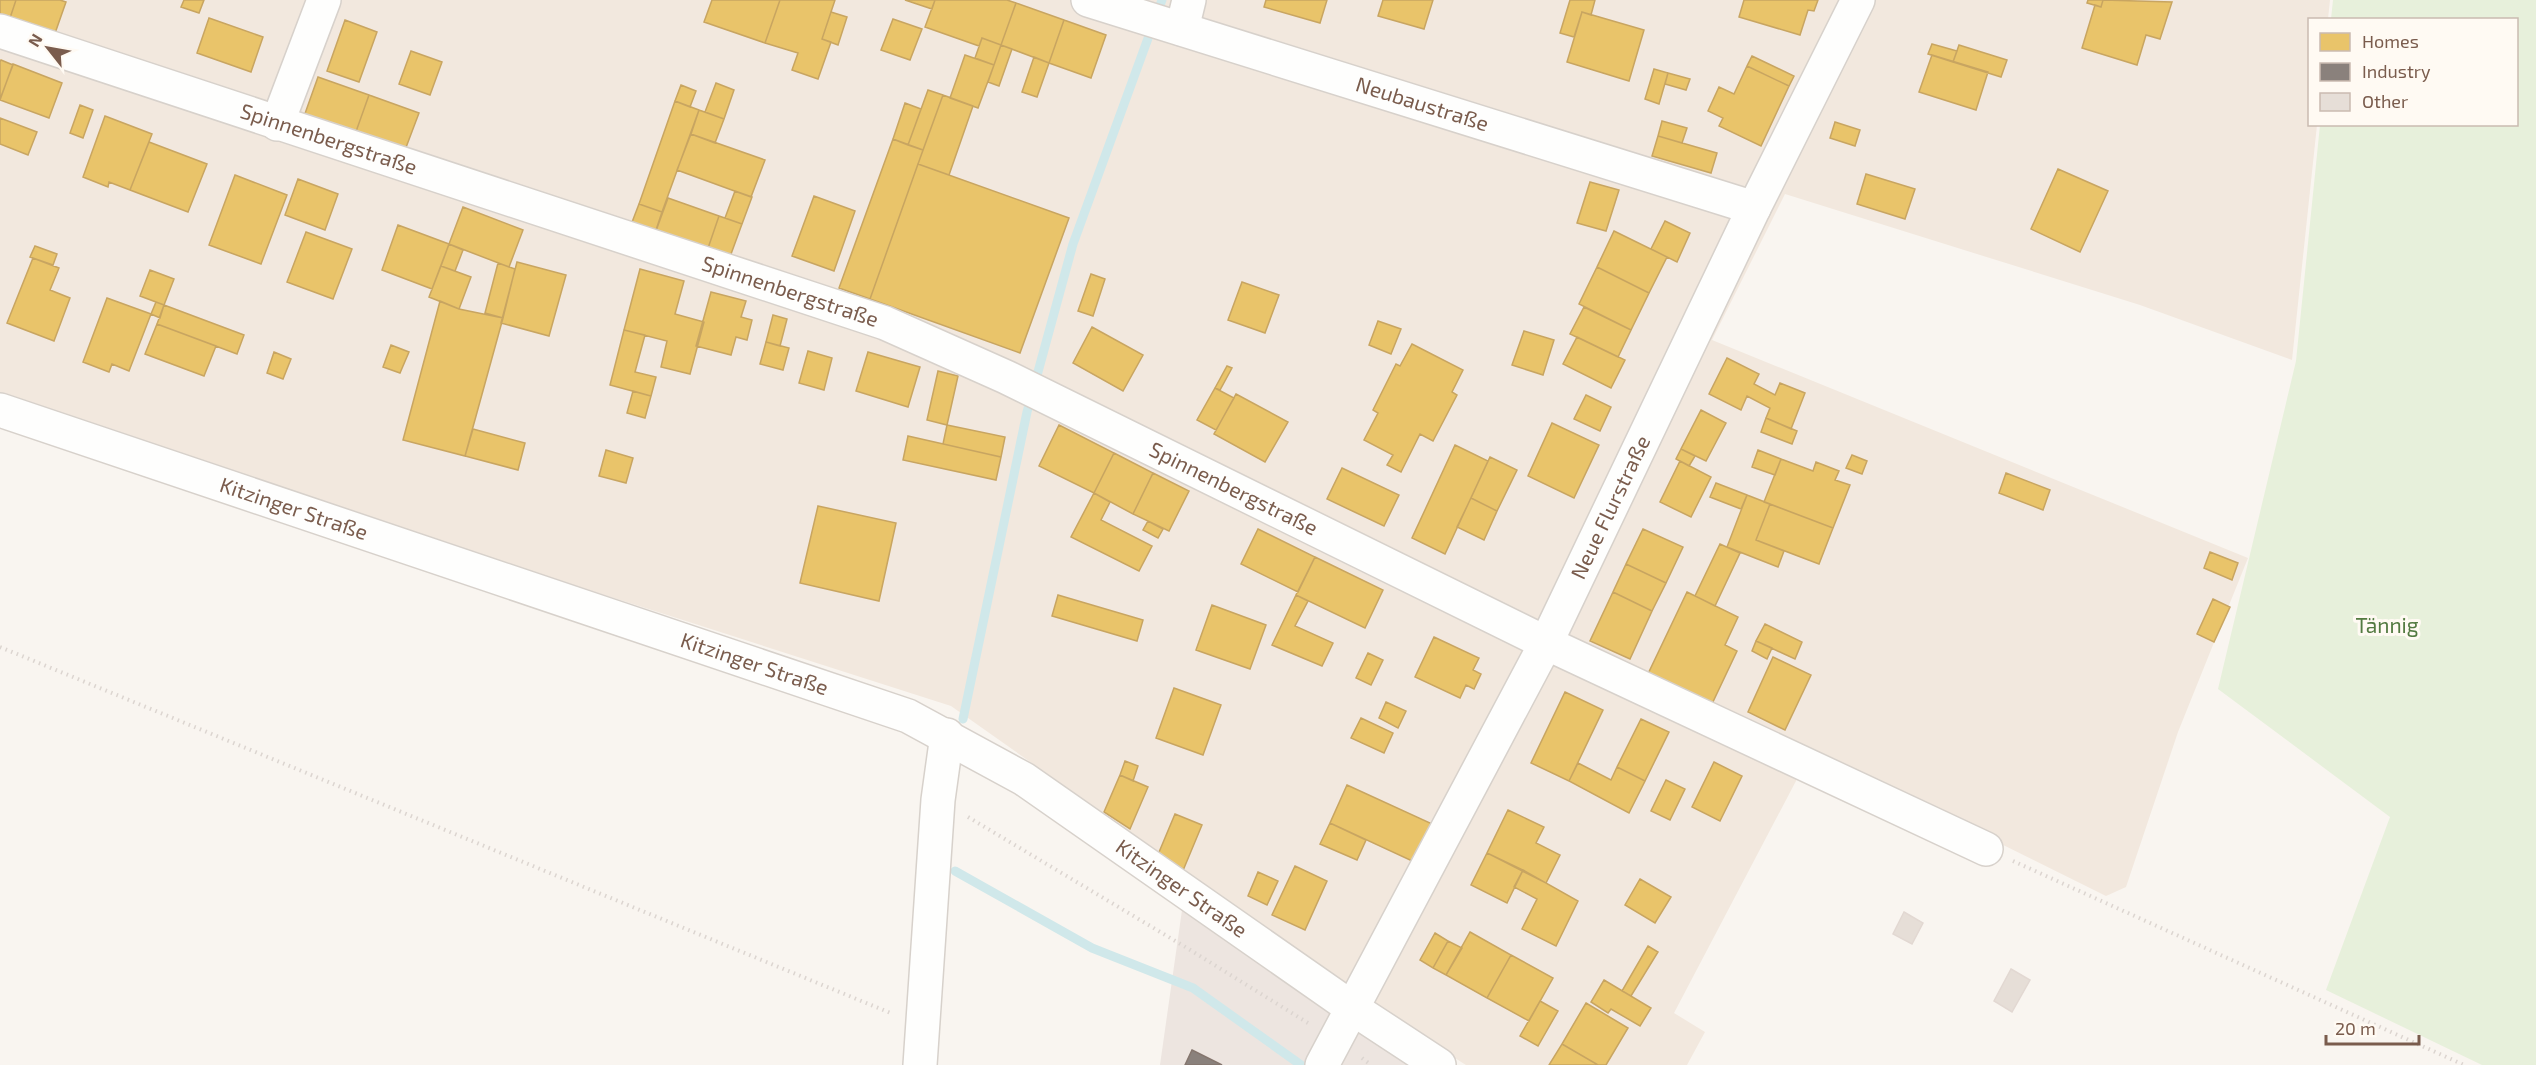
<svg xmlns="http://www.w3.org/2000/svg" width="2536" height="1065" viewBox="0 0 2536 1065" font-family="'Exo 2',sans-serif">
<rect width="100%" height="100%" fill="#f9f5f0"/>
<path fill="#f2e8de" d="M0 0H2330L2328 19 2310 20V124L2317 125 2292 360 2140 305 1785 194 1712 340 2248 558 2178 732 2126 887 2106 896 1983 835 1807 760 1674 1013 1705 1032 1687 1065H1466L1404 1026 951 706 302 498 0 394Z"/>
<path fill="#ede5e0" d="M1184 896 1428 1065H1160Z"/>
<path fill="#e7f0db" d="M2333 0H2536V1065H2482L2326 990 2390 817 2218 689 2296 361 2320 125 2516 124V20L2331 19Z"/>
<path fill="#e9c46a" stroke="#c8a561" stroke-width="1.5" d="M0 0H16L8 24 0 21Z
M16 0H60L66 2 53 39 8 24Z
M184 0H204L199 13 181 7Z
M712 0H780L765 43 704 22Z
M780 0H835L822 39 831 42 818 79 792 70 798 53 765 43Z
M905 0H935L932 9Z
M935 0H1007L1016 3 1001 45 982 38 979 46 925 27Z
M1266 0H1327L1320 23 1264 7Z
M1383 0H1433L1424 29 1378 16Z
M1570 0H1595L1591 15 1582 12 1574 37 1560 33Z
M1744 0H1818L1814 11 1808 10 1800 35 1739 17Z
M2088 0H2103L2101 7 2087 3Z
M2103 0 2172 2 2160 39 2146 35 2137 65 2082 48 2095 5 2101 7Z
M1016 3 1064 20 1049 63 1001 45Z
M831 12 847 17 838 45 822 39Z
M1582 12 1644 30 1629 81 1567 62Z
M209 18 263 37 251 72 197 53Z
M893 19 922 29 910 60 881 50Z
M345 20 377 32 359 82 327 71Z
M1064 20 1106 35 1091 78 1049 63Z
M982 38 1001 45 994 65 975 58Z
M1932 44 1957 51 1953 62 1928 54Z
M1001 45 1012 49 999 86 988 82Z
M1959 45 2007 60 2001 77 1953 62Z
M411 51 442 62 430 95 399 84Z
M965 55 994 65 978 108 950 98Z
M1932 55 1988 72 1976 110 1919 92Z
M1752 56 1794 76 1789 86 1747 66Z
M1034 57 1049 63 1037 97 1022 92Z
M1 60 13 65 0 99V62Z
M13 64 62 83 49 118 0 100Z
M1747 66 1789 86 1761 146 1719 126 1723 118 1708 111 1719 87 1734 94Z
M1654 69 1668 73 1659 104 1645 99Z
M1668 73 1690 79 1686 90 1665 84Z
M318 77 369 95 353 140 302 122Z
M716 83 734 90 724 119 705 112Z
M681 85 696 91 690 107 675 101Z
M928 90 943 95 923 150 908 145Z
M369 95 419 113 402 158 353 140Z
M943 95 973 106 949 175 918 164Z
M675 101 699 110 662 212 639 204Z
M905 103 921 109 908 145 893 139Z
M80 105 93 110 83 138 70 133Z
M699 110 724 119 715 143 691 134Z
M105 116 152 134 130 190 109 182 108 187 83 177Z
M0 118 37 132 28 155 0 144Z
M1662 121 1687 128 1682 143 1658 136Z
M1835 122 1860 130 1855 146 1830 138Z
M691 134 765 160 751 197 677 170Z
M1658 136 1717 153 1711 173 1652 156Z
M893 139 923 150 870 299 839 288Z
M149 142 207 164 188 212 130 190Z
M918 164 1069 218 1020 353 870 299Z
M2058 169 2108 191 2080 252 2031 229Z
M1866 174 1915 189 1905 219 1857 204Z
M235 175 287 195 261 264 209 245Z
M298 179 338 194 325 230 285 215Z
M1590 182 1619 190 1606 231 1577 223Z
M735 191 752 197 742 224 725 218Z
M814 196 855 211 834 271 792 256Z
M668 198 719 216 705 257 653 239Z
M639 204 662 212 653 239 629 230Z
M463 207 523 230 509 267 449 244Z
M719 216 742 224 727 265 705 257Z
M1665 221 1690 233 1677 262 1651 249Z
M398 225 449 244 432 289 382 270Z
M1614 231 1667 257 1649 293 1597 267Z
M306 232 352 249 333 299 287 282Z
M449 244 463 250 455 271 441 266Z
M35 246 57 254 53 265 30 257Z
M33 258 59 268 50 290 70 298 54 341 7 323Z
M517 262 566 275 549 336 501 323Z
M498 263 515 269 503 318 485 313Z
M441 266 471 277 459 309 429 297Z
M1597 267 1649 293 1631 330 1579 304Z
M640 269 684 281 675 314 704 322 690 374 661 367 667 341 624 330Z
M150 270 174 279 164 305 140 296Z
M1091 274 1105 279 1093 316 1078 311Z
M1242 282 1279 295 1265 333 1228 320Z
M711 292 746 301 741 317 752 320 747 340 736 337 731 355 696 346Z
M107 298 151 314 129 371 112 364 109 372 83 362Z
M440 301 459 309 503 318 465 456 403 440Z
M156 302 164 305 160 318 151 314Z
M164 305 244 335 237 354 157 324Z
M1584 307 1631 330 1618 357 1570 334Z
M773 315 787 319 780 346 766 342Z
M1378 321 1401 329 1391 354 1369 345Z
M157 324 216 346 204 376 145 354Z
M1092 327 1143 355 1123 391 1073 363Z
M624 330 645 335 635 372 656 377 651 396 610 385Z
M1524 331 1554 340 1543 375 1512 365Z
M1577 337 1625 360 1611 388 1563 364Z
M766 342 789 348 783 370 760 364Z
M1412 344 1463 370 1452 392 1457 395 1433 441 1420 434 1401 472 1387 465 1393 455 1364 440 1378 413 1373 410 1396 364 1400 366Z
M391 345 409 352 400 373 383 367Z
M808 351 832 358 824 390 799 383Z
M274 352 291 359 283 379 267 373Z
M868 352 920 367 908 407 856 391Z
M1727 358 1759 374 1754 384 1775 395 1780 383 1805 393 1791 429 1766 418 1770 408 1747 396 1741 410 1709 394Z
M1227 366 1232 368 1220 390 1215 388Z
M938 371 958 376 947 425 927 420Z
M1215 388 1234 398 1216 430 1197 420Z
M633 391 651 396 645 418 627 413Z
M1236 394 1288 422 1265 462 1214 434Z
M1586 395 1611 407 1600 431 1574 419Z
M1701 410 1726 423 1706 461 1681 449Z
M1766 418 1797 431 1792 444 1761 432Z
M1552 423 1599 445 1574 498 1528 476Z
M947 425 1005 437 1001 457 943 444Z
M1059 425 1114 453 1094 493 1039 466Z
M473 429 525 443 518 470 465 456Z
M908 436 1001 457 996 480 903 460Z
M1455 445 1488 461 1445 554 1412 538Z
M1681 449 1695 456 1689 466 1676 459Z
M606 450 633 458 626 483 599 476Z
M1758 450 1781 459 1775 475 1752 467Z
M1114 453 1153 473 1133 514 1094 493Z
M1852 455 1867 461 1862 474 1846 468Z
M1490 457 1517 470 1497 511 1471 498Z
M1781 459 1813 471 1816 462 1839 471 1835 480 1850 485 1833 528 1764 502Z
M1680 461 1711 477 1691 517 1660 502Z
M1342 468 1399 495 1384 526 1327 499Z
M1153 473 1189 491 1169 531 1133 514Z
M2006 473 2050 490 2043 510 1999 493Z
M1716 483 1747 495 1741 509 1710 497Z
M1094 493 1110 502 1101 520 1152 546 1139 571 1071 537Z
M1747 495 1770 504 1756 540 1784 551 1778 567 1727 547Z
M1471 498 1497 511 1484 540 1457 527Z
M1770 504 1833 528 1819 564 1756 540Z
M818 506 896 523 879 601 800 583Z
M1148 521 1163 529 1158 538 1143 530Z
M1258 529 1315 557 1298 592 1241 564Z
M1643 529 1683 547 1666 583 1626 564Z
M1720 544 1740 553 1715 606 1695 596Z
M2210 552 2238 563 2232 580 2204 568Z
M1315 557 1383 590 1365 628 1296 595Z
M1626 564 1666 583 1652 611 1613 592Z
M1613 592 1652 611 1630 659 1590 641Z
M1687 592 1738 617 1725 645 1737 651 1711 706 1647 676Z
M1058 595 1143 620 1137 641 1052 616Z
M1296 595 1308 601 1295 626 1333 643 1322 666 1272 645Z
M2213 599 2230 607 2214 642 2197 634Z
M1212 605 1266 625 1250 669 1196 650Z
M1765 624 1802 642 1795 659 1756 641Z
M1434 637 1479 658 1473 670 1481 674 1474 689 1466 685 1460 698 1415 677Z
M1756 641 1772 648 1767 659 1752 651Z
M1368 653 1383 660 1371 685 1356 678Z
M1773 657 1811 675 1785 730 1748 712Z
M1174 688 1221 705 1203 755 1156 738Z
M1565 692 1603 710 1569 781 1531 763Z
M1386 702 1406 711 1398 728 1379 718Z
M1361 718 1393 733 1384 753 1351 738Z
M1641 719 1669 732 1645 781 1617 767Z
M1125 761 1138 766 1133 781 1120 775Z
M1714 762 1742 776 1720 821 1692 807Z
M1578 763 1611 780 1617 767 1645 781 1629 813 1569 781Z
M1120 775 1148 787 1130 829 1104 812Z
M1666 780 1685 789 1670 820 1651 811Z
M1347 785 1441 828 1423 866 1330 823Z
M1508 810 1544 827 1536 843 1560 855 1546 883 1487 853Z
M1175 814 1202 825 1182 873 1157 857Z
M1330 823 1366 840 1357 860 1320 844Z
M1487 853 1523 870 1507 903 1471 885Z
M1295 866 1327 881 1305 930 1272 915Z
M1523 870 1578 901 1556 946 1522 929 1537 899 1514 887Z
M1258 872 1278 881 1267 905 1248 896Z
M1640 879 1671 897 1655 923 1625 905Z
M1470 932 1511 955 1487 998 1446 975Z
M1435 933 1448 941 1433 968 1420 960Z
M1448 941 1462 948 1446 975 1433 968Z
M1648 946 1658 952 1631 996 1622 991Z
M1511 955 1553 978 1529 1021 1487 998Z
M1604 980 1651 1008 1640 1026 1611 1009 1608 1013 1591 1002Z
M1540 1001 1558 1011 1538 1046 1520 1036Z
M1586 1003 1628 1028 1606 1065H1598L1562 1044Z
M1562 1044 1598 1065H1549Z"/>
<path fill="#8a817c" stroke="#85766e" stroke-width="1.5" d="M1192 1050 1222 1065H1185Z"/>
<g fill="none" stroke-linecap="round" stroke-linejoin="round">
<path stroke="#d0e8ea" stroke-width="9" d="M963 719 1027 412 1073 244 1162 0
M955 871 1092 948 1193 988 1301 1065"/>
</g>
<path fill="#e6ded7" stroke="#e2d8d2" stroke-width="1.5" d="M1904 912 1923 923 1912 944 1893 934Z
M2011 969 2030 980 2012 1012 1994 1001Z"/>
<g fill="none" stroke-linecap="round" stroke-linejoin="round">
<defs>
<g id="minor">
<path id="s1" d="M1088 0 1754 208"/>
<path d="M1182 29 1189 0"/>
<path id="s2" d="M0 31 885 323 1006 377 1546 643 1986 849"/>
<path d="M277 124 324 0"/>
<path id="s3" d="M0 410 908 716 1024 779 1352 1008 1439 1065"/>
<path d="M920 1065 938 800 947 735"/>
<path id="s4" d="M1322 1065 1546 643 1754 208 1858 0"/>
</g>
</defs>
<use href="#minor" stroke="#d7d1cb" stroke-width="36"/>
<path stroke="#dcd5d0" stroke-width="4" stroke-dasharray="1.5 4.5" stroke-linecap="butt" d="M0 647 893 1014
M968 817 1187 948 1308 1023
M2013 861 2464 1065
M1362 1058 1371 1065"/>
<use href="#minor" stroke="#fefefd" stroke-width="33"/>
</g>
<g text-anchor="middle" stroke-width="6" stroke-linejoin="round" paint-order="stroke">
<g font-size="21" fill="#7a5c4d" stroke="#fffaf3">
<text dy="7" stroke="none"><textPath href="#s1" startOffset="350">Neubaustraße</textPath></text>
<text dy="7" stroke="none"><textPath href="#s2" startOffset="346">Spinnenbergstraße</textPath></text>
<text dy="7" stroke="none"><textPath href="#s2" startOffset="832">Spinnenbergstraße</textPath></text>
<text dy="7" stroke="none"><textPath href="#s2" startOffset="1318">Spinnenbergstraße</textPath></text>
<text dy="7" stroke="none"><textPath href="#s4" startOffset="628">Neue Flurstraße</textPath></text>
<text dy="7" stroke="none"><textPath href="#s3" startOffset="310">Kitzinger Straße</textPath></text>
<text dy="7" stroke="none"><textPath href="#s3" startOffset="796">Kitzinger Straße</textPath></text>
<text dy="7" stroke="none"><textPath href="#s3" startOffset="1282">Kitzinger Straße</textPath></text>
</g>
<g font-size="21" fill="#537a41" stroke="#fffaf3">
<text x="2387" y="633">Tännig</text>
</g>
</g>
<rect x="2308" y="18" width="210" height="108" fill="#fffaf3" stroke="#cabbb1" stroke-width="1.5"/>
<rect x="2320" y="33" width="30" height="18" fill="#e9c46a" stroke="#cabbb1" stroke-width="1.5"/>
<text x="2362" y="48" font-size="18" fill="#7a5c4d">Homes</text>
<rect x="2320" y="63" width="30" height="18" fill="#8a817c" stroke="#cabbb1" stroke-width="1.5"/>
<text x="2362" y="78" font-size="18" fill="#7a5c4d">Industry</text>
<rect x="2320" y="93" width="30" height="18" fill="#e6ded7" stroke="#cabbb1" stroke-width="1.5"/>
<text x="2362" y="108" font-size="18" fill="#7a5c4d">Other</text>
<g transform="translate(48 48) rotate(301)" stroke="#fffaf3" stroke-width="4.5" paint-order="stroke">
<path d="M0-4.5L10 22L0 15L-10 22Z" fill="#7a5c4d"/>
<text y="-9" font-size="16" font-weight="bold" text-anchor="middle" fill="#7a5c4d">N</text>
</g>
<path d="M2326 1035v9h93v-9" fill="none" stroke="#7a5c4d" stroke-width="3"/>
<text x="2335" y="1035" font-size="18" fill="#7a5c4d" stroke="#fffaf3" stroke-width="4.5" paint-order="stroke">20 m</text>
</svg>
